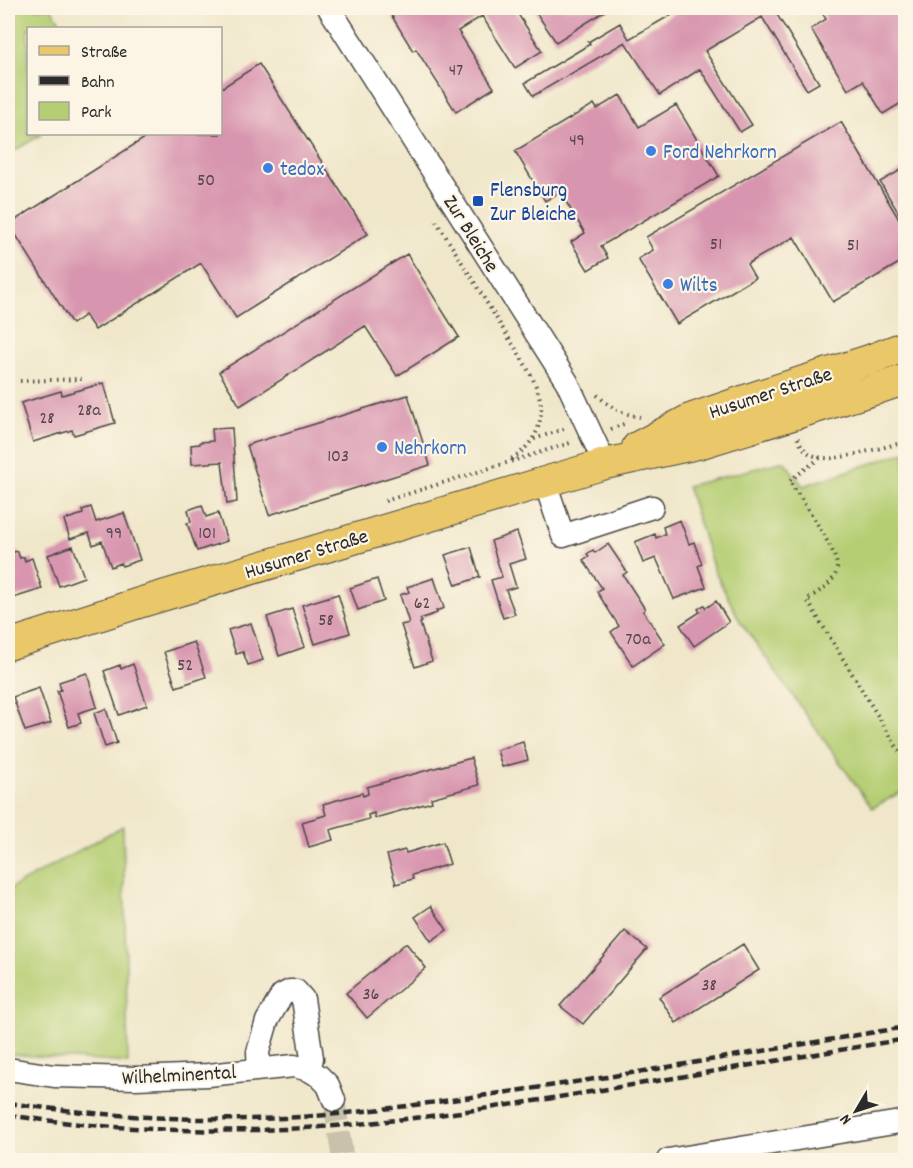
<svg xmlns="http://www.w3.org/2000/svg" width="913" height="1168" viewBox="0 0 913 1168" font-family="Dekko,sans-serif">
<rect width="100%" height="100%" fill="#fcf5e5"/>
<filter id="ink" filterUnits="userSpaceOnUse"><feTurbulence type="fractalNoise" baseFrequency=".0167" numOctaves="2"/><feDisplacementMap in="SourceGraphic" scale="12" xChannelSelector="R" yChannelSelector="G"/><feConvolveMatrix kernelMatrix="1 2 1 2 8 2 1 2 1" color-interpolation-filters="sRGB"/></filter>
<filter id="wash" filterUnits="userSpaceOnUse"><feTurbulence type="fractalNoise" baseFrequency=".008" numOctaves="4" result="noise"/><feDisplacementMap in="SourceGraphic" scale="24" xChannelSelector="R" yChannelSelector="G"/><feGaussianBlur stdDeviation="1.35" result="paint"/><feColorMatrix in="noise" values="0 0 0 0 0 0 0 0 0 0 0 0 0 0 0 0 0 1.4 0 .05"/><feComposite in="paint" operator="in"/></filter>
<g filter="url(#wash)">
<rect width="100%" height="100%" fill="#f0e7ca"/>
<path fill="#b5ce73" stroke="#707c4f" stroke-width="1.5" d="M8 8H51L64 28H28V134H42L8 155Z
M905 452V790L872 808 740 621 714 570 687 486 784 461 803 486Z
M123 826 128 1063 8 1054V890Z"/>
<g id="blocks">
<path fill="#d895af" d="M390 8H514L542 51 515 68 482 16 458 31 494 88 456 112 416 49 413 51 390 13 392 12Z
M533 8H610L556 42Z
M683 8H773L819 83 807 90 762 17 705 51 752 125 740 132 700 69 660 95 625 42 533 96 525 83 590 44 588 42 620 23 629 39Z
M819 8H906V100L883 114 863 81 848 90 811 29 826 19Z
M259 64 368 234 236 318 201 263 95 330 85 315 72 324 9 224 151 134H220V89Z
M620 95 639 127 676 105 719 176 601 246 608 258 588 270 571 242 585 233 560 192 545 201 515 151 594 104 597 109Z
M841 122 906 231V259L833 302 794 237 747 264 755 278 677 324 638 259 653 250 646 237Z
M906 167V214L901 217 880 182Z
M407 254 459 337 397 376 365 326 240 406 219 372Z
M10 357 11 375H8V358Z
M104 383 115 423 74 435 72 430 33 442 21 403 61 391 62 395Z
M408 395 430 465 269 515 247 445Z
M232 428 237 502 227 504 222 462 192 464 191 445 200 444V442L213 441 212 429Z
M202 505 206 517 218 513 227 541 197 551 187 523 191 522 188 510Z
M91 507 96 522 124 513 140 560 122 566 121 563 111 567 102 541 93 545 89 533 70 539 64 520 83 514 82 510Z
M680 520 689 544 694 542 702 564 698 566 706 587 674 599 656 558 643 563 635 542 655 534 656 538 665 534 663 527Z
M517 532 526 559 509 564 516 587 506 590 515 614 503 618 491 580 502 577 491 541Z
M608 544 627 572 623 575 645 609 643 611 665 644 633 666 611 632 619 626 597 592 602 588 583 560 589 556 587 554 593 550 595 553Z
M73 546 84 577 59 586 48 555Z
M471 547 480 577 456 585 445 555Z
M17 551 20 558 24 557 25 561 32 558 42 589 13 598 8 582V554Z
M434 578 444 608 436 611 437 613 420 619 422 622 420 623 432 661 415 667 401 625 409 623 400 595 409 592 407 587Z
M377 579 384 601 358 610 350 588Z
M338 594 350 633 315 644 302 605Z
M716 601 729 622 694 646 680 625 700 612 698 609 704 605 706 608Z
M292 609 305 647 279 656 267 617Z
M251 623 263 660 248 665 243 652 236 654 228 630Z
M194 642 206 677 176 687 164 652Z
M133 664 147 705 119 715 104 671 120 665 121 669Z
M87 673 97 707 78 713 81 723 69 727 57 691 61 690 59 682Z
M39 688 51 723 25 731 13 697Z
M106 709 117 743 105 747 94 713Z
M523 742 528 760 502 767 497 750Z
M471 758 479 785 431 798 432 802 375 818 374 813 368 815 369 819 330 830 333 840 309 847 302 822 326 815 323 804 362 793 363 796 368 794 367 787Z
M443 842 450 864 412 875 413 879 396 884 387 855 405 850 406 853Z
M431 906 447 930 431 941 415 917Z
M625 931 647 949 583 1024 560 1006Z
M406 943 426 968 367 1018 346 993Z
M743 944 759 970 676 1023 659 997Z"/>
</g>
</g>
<g filter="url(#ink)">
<use href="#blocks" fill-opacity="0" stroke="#494743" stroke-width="1.5"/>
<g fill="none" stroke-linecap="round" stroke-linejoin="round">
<path stroke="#c9c1aa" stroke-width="22" stroke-dasharray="22 11" stroke-linecap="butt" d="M334 1100 343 1160"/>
<defs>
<path id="minor" d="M329 8 567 382 605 464
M545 482 563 536 652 507
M8 1069 54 1076 136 1078 208 1075 294 1066 309 1070 319 1076 328 1085 334 1100
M259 1069 258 1052 267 1021 282 995 290 991H296L303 999 312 1058 309 1070
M668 1160 906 1121"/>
<path id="major" d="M637 447 690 419 760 395 869 360 906 346
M8 645 142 602 605 464 702 443 874 390 906 379"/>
</defs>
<use href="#minor" stroke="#494743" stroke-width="25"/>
<use href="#major" stroke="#494743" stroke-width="32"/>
<path stroke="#494743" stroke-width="4" stroke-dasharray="1.5 4.5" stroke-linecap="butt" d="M436 221C458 256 479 290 500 324 513 346 539 380 541 406 542 430 530 448 511 459
M20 381 83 379
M597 395C610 407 622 414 640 417
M611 429 626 423
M798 438C808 467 841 458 864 452 878 449 892 445 906 442
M534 439 567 428
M820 458 789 481C799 496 837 550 837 566 837 569 836 573 835 575 830 586 816 593 807 600L906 762
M385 501 573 442"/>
<use href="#minor" stroke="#fff" stroke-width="22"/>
<use href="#major" stroke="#eac769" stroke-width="30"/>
<path stroke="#2b2b2b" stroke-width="4.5" stroke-dasharray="9 4.5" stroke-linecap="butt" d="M8 1103C99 1116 192 1122 284 1118 357 1114 429 1103 501 1093 636 1074 771 1049 906 1027
M8 1115C99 1129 192 1133 284 1129 401 1124 517 1104 632 1085 723 1070 814 1054 906 1039"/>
</g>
</g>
<g fill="#3f7fe0" stroke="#fcf5e5" stroke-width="2">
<circle cx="651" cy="151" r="6"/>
<circle cx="268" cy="168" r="6"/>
<circle cx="668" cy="284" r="6"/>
<circle cx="382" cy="447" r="6"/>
</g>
<rect fill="#1a4fb4" stroke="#fcf5e5" stroke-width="2" x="472" y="195" width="12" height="12" rx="3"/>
<g text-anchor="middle" stroke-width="4.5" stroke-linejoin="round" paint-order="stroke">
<g font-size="18" fill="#56464c">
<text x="456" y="75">47</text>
<text x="577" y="145">49</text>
<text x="206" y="185">50</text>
<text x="716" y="249">51</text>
<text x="853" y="250">51</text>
<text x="89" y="415">28a</text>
<text x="47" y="423">28</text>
<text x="338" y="461">103</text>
<text x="114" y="538">99</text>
<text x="207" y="538">101</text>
<text x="422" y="608">62</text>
<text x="326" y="625">58</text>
<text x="638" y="644">70a</text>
<text x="185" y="670">52</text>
<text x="709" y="990">38</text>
<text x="371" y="999">36</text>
</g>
<g font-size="21" fill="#366cbe" stroke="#fcf5e5" text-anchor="start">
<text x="663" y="158">Ford Nehrkorn</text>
<text x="280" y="175">tedox</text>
<text x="680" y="291">Wilts</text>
<text x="394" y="454">Nehrkorn</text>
</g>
<g font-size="21" fill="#164399" stroke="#fcf5e5" text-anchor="start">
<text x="490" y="196">Flensburg<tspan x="490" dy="24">Zur Bleiche</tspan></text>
</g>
<g font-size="21" fill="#2b2b2b" stroke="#fcf5e5">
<text transform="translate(472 233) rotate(58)" y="7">Zur Bleiche</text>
<text transform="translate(770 392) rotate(-18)" y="7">Husumer Straße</text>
<text transform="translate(306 553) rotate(-17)" y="7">Husumer Straße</text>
<text transform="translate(179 1074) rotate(-3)" y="7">Wilhelminental</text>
</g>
</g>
<rect width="913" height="1168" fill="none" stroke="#fcf5e5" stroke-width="30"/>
<rect x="27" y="27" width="195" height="108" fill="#fcf5e5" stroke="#a8a49b" stroke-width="1.5"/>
<rect x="39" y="46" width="30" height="9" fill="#eac769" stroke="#a8a49b" stroke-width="1.5"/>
<text x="81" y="57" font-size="18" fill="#2b2b2b">Straße</text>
<rect x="39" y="76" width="30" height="9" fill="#2b2b2b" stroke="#a8a49b" stroke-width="1.5"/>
<text x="81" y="87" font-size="18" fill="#2b2b2b">Bahn</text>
<rect x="39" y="102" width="30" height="18" fill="#b5ce73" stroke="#a8a49b" stroke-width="1.5"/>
<text x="81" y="117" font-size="18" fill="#2b2b2b">Park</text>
<g transform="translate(856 1111) rotate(231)" stroke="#fcf5e5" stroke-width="4.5" paint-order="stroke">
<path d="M0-4.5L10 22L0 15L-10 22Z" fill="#2b2b2b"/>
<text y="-9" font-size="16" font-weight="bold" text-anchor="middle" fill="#2b2b2b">N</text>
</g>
</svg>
